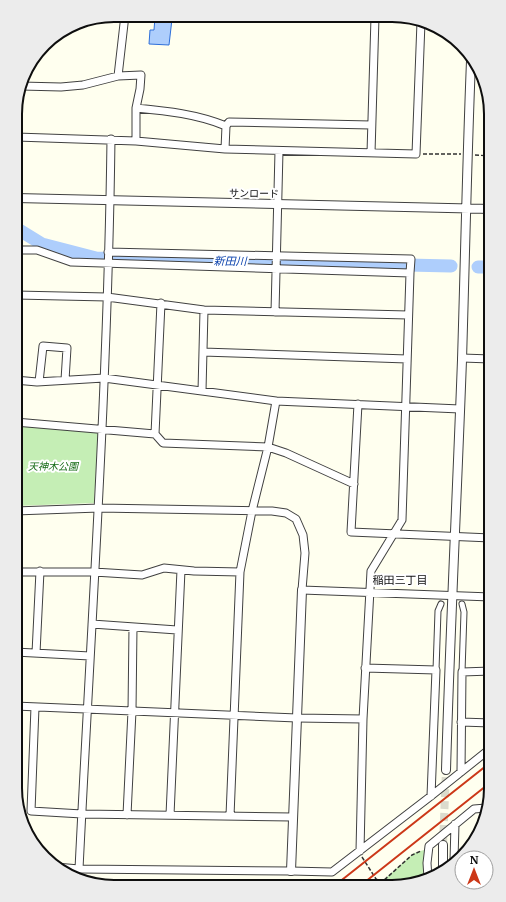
<svg xmlns="http://www.w3.org/2000/svg" width="506" height="902" viewBox="0 0 506 902" font-family="Merriweather,'Noto Sans JP',serif">
<rect width="100%" height="100%" fill="#ffffef"/>
<path fill="#c5eeb5" d="M15 425 98 433 94 503 15 506Z
M424 850 423 882H381L414 853Z"/>
<path fill="#aecefc" stroke="#2e6fda" d="M155 17 172 19 169 45 149 44 150 30H154Z"/>
<g fill="none" stroke-linecap="round" stroke-linejoin="round">
<path stroke="#aecefc" stroke-width="13" d="M16 228 42 244 96 258 213 263 277 262 451 266
M478 267H491"/>
<path stroke="#dbdbcd" stroke-width="8" stroke-dasharray="8 4" stroke-linecap="butt" d="M443 845 446 770"/>
<defs>
<path id="pedestrian" d="M462 604 464 612 462 672
M436 670 438 611 441 604"/>
<path id="minor" d="M118 76 125 15
M21 86 61 87 83 85 118 76 141 75 140 89 136 108V141
M136 108C167 111 197 114 226 126
M16 137 136 141 225 149 416 154 421 22
M17 137 18 95
M225 149 226 126 229 122 371 125
M371 153 375 17
M16 250H37L71 262 410 273 402 520 371 571 363 719 360 851
M108 252 411 259 410 273
M16 295 107 297 204 310 408 315
M161 303 155 434 163 443 268 447 286 453 354 484
M275 312 279 151
M203 352 407 359
M462 358 491 359
M15 380 37 382 104 378 276 401 460 409
M39 382 43 346 67 348 65 380
M202 391 204 310
M358 404 351 532 491 538
M15 422 155 434
M15 511 99 508 272 511 286 513 296 519 303 535 305 553 302 590 491 597
M15 572H94L142 575 164 568 194 571 240 572
M92 624 177 630
M15 652 90 656
M36 653 40 571
M365 668 436 670 431 796
M15 706 297 718 363 719
M35 707 31 811 82 814 292 817
M461 722 491 723
M461 772 462 672 491 671
M127 815 132 711 133 627
M170 815 181 570
M230 816 240 572 252 511 268 447 276 401
M454 860 455 824
M56 867 79 869 291 871 332 872 431 796 491 748
M79 869C91 626 108 383 111 139
M428 878 427 863 429 846 474 809 486 808"/>
<path id="tertiary" d="M16 198 491 209
M446 770C450 633 457 496 462 360 465 260 467 160 471 61
M443 868V845
M291 871 302 590"/>
</defs>
<use href="#pedestrian" stroke="#414141" stroke-width="7"/>
<use href="#minor" stroke="#414141" stroke-width="9"/>
<use href="#tertiary" stroke="#414141" stroke-width="10"/>
<path stroke="#303030" stroke-width="1.5" stroke-dasharray="4 2" stroke-linecap="butt" d="M423 154H461
M475 155 491 156
M362 857 376 879 382 882 412 855 421 851
M278 884V878"/>
<use href="#pedestrian" stroke="#fff" stroke-width="5"/>
<use href="#minor" stroke="#fff" stroke-width="7"/>
<use href="#tertiary" stroke="#fff" stroke-width="8"/>
<path stroke="#cc3818" stroke-width="2" d="M365 882 491 782
M338 883 491 762"/>
</g>
<g text-anchor="middle" stroke-width="4" stroke-linejoin="round" paint-order="stroke">
<g font-size="10" fill="#0e0e0e" stroke="#fff">
<text transform="translate(254 193) rotate(1)" y="4">サンロード</text>
</g>
<g font-size="10" font-style="italic" fill="#186d19" stroke="#fff">
<text x="53" y="470">天神木公園</text>
</g>
<g font-size="11" font-style="italic" fill="#0b42ad" stroke="#fff">
<text transform="translate(230 261) rotate(1)" y="4">新田川</text>
</g>
<g font-size="11" fill="#0e0e0e" stroke="#fff">
<text x="400" y="584">稲田三丁目</text>
</g>
</g>
<path d="M0 0H506V902H0ZM114 22H392A92 92 0 0 1 484 114V788A92 92 0 0 1 392 880H114A92 92 0 0 1 22 788V114A92 92 0 0 1 114 22Z" fill="#ececec" fill-rule="evenodd"/>
<path fill="none" stroke="#0e0e0e" stroke-width="2" d="M114 22H392A92 92 0 0 1 484 114V788A92 92 0 0 1 392 880H114A92 92 0 0 1 22 788V114A92 92 0 0 1 114 22Z"/>
<g transform="translate(474 870)"><circle r="19" fill="#ffffff" stroke="#9f9f9f"/>
<path d="M0-3L7 15L0 10L-7 15Z" fill="#cc3818"/>
<text y="-6" font-size="11" font-weight="bold" text-anchor="middle" fill="#0e0e0e">N</text>
</g>
</svg>
